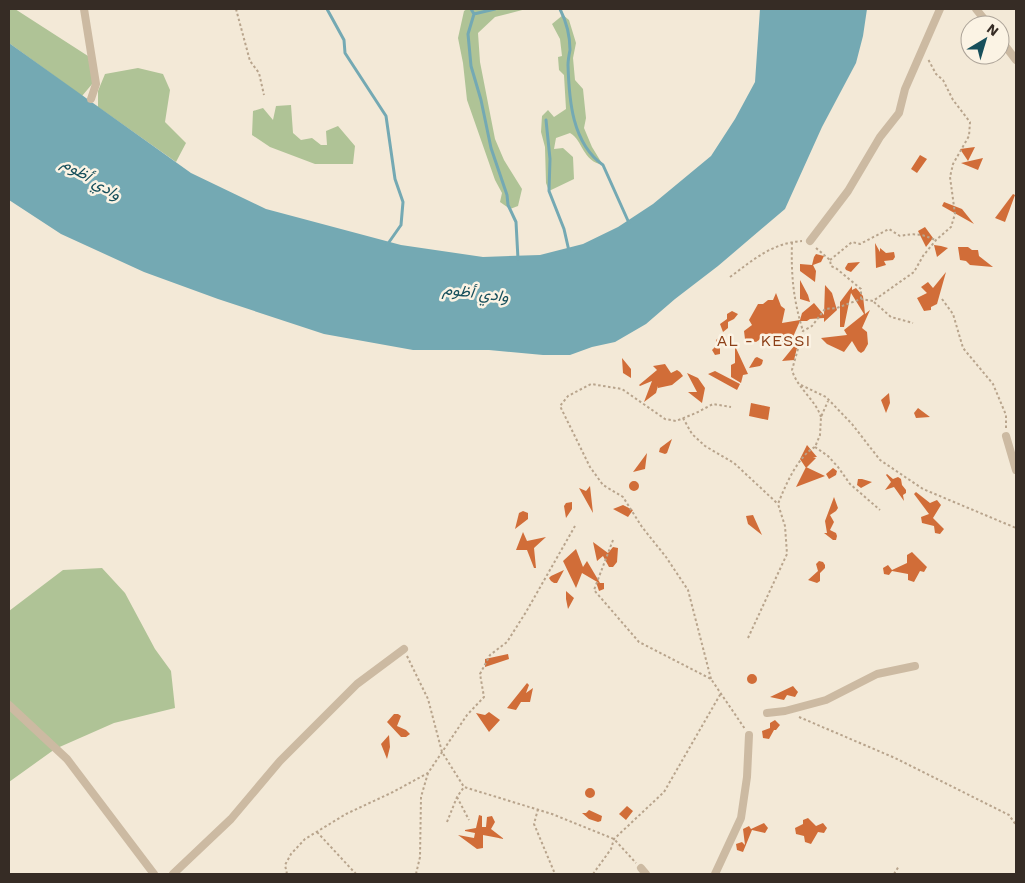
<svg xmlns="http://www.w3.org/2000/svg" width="1025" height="883" viewBox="0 0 1025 883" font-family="'Work Sans',Vazirmatn,sans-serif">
<rect width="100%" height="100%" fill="#f3e9d7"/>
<path fill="#afc396" d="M9 9H15L88 56 93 83 82 96 9 43Z
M467 9H526L495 17 478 33 480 62 495 139 504 160 522 189 518 206 510 209 500 202 502 193 495 180 467 100 463 63 458 38 464 11Z
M563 15 569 20 576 43 573 58 575 80 583 89 586 118 584 128 592 147 603 165C582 161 583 140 570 133L556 138 554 149 563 148 573 157 574 179 549 191 546 183 545 147 541 132 542 116 548 110 554 117 566 109 564 75 559 70 558 57 562 56 560 39 552 24Z
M138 68 163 74 170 90 165 122 186 143 176 162 98 107V91L105 74Z
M291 105 293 133 301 140 312 138 321 145H327L326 131 338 126 355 146 353 164H315L270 147 252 135 253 111 263 108 273 120 276 106Z
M102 568 125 593 155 649 171 671 175 708 114 723 55 749 9 782V611L63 570Z"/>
<path fill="#74a9b3" d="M760 9H867L863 36 856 63 822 127 785 209 718 266 675 299 646 324 615 342 592 347 570 355H543L489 350H413L324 334 218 299 144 272 61 234 9 200V43L191 173 266 209 401 245 483 257 540 255 583 244 618 227 653 204 711 156 735 119 755 82Z"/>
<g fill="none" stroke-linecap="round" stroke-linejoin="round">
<path stroke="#74a9b3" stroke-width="3" d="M327 9 344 40 345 53 386 116 395 179 403 202 401 225 387 245
M471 9 474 14 468 34 471 66 481 100 491 148 507 195 508 205 516 222 518 259
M560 9C566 21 570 36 570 50 569 55 568 60 568 65 569 100 572 143 603 165L629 223
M474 14 495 9
M546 120 550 159 549 191 564 229 569 251"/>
</g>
<path fill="#d16d38" d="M975 147 968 161 960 149Z
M920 155 927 159 917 173 911 169Z
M983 158 978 170 961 163Z
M1013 194 1015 195 1005 222 995 218Z
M944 202 962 209 974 224 942 206Z
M925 227 933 238 926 247 918 231Z
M875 243 880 252V248L886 253 894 252 895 257 893 260 884 261 886 265 876 268Z
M934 245 941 246 948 248 937 257Z
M958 247H968L972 250H978L979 256 993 267 970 265 966 261 960 260Z
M816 254 824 256 821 262 813 265 816 271 815 282 800 271V264L812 265 814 257Z
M860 262 851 272 846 270 845 268 848 263Z
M946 272 937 304 931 307V310L924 311 917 298 927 293 921 287 928 282 933 288Z
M800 280 808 295 810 302 800 299Z
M825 285 832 293 837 310 824 322V318L810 319 807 321H800L793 337 775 346 774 334H762L759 340 756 342 745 339 744 331 752 325 749 320 758 304H763L768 300H773L776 293 781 306 785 309 782 323 800 320 802 313 814 303 824 315Z
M852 286V290L856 288 863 296 865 314 870 310 862 328 867 332 868 344 864 351 861 353 858 351 852 341 844 352 827 344 821 338 847 335 844 330 864 314 851 293 844 327H840V302Z
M732 311 738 314 734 319 728 322V328L723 332 720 324 727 319V314Z
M721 336 724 341V344L720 346V354L715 355 712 350 716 346V340Z
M799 340 794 360 782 361Z
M735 346 748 374 743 375 741 383 731 377V365L735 363Z
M757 357 763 360 762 364 760 366 749 368 755 358Z
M622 358 631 369V378L623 373Z
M665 364 671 373 677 370 680 372 683 376 672 385 658 388V386L656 393 644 402 652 381 640 386 639 385 657 370 653 366Z
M715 371 740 384 737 390 708 374Z
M687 373 698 378 705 388 702 403 688 392H697Z
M889 393 890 403 886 413 881 400Z
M751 403 770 407 768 420 749 416Z
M918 408 930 417 916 418 914 413Z
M672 439 667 453 665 454 659 452 660 448Z
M807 445 817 457H813L816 458 806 468 800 459Z
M647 453 645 469 633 472Z
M806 467 825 476 796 487Z
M833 468 837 471 836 475 829 479 826 474Z
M887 474 893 479 898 477 901 479 902 485 906 490V493L903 495 904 501 894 487 885 490 891 482 886 475Z
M858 479H862L872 482 861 488 857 485Z
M629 486a5 5 0 1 1 10 0a5 5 0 1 1-10 0Z
M590 486 593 513 579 488 586 491Z
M916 492 930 503 937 500 941 505 933 518 944 529 940 534 935 533 934 526 922 523 921 517 929 514 914 494Z
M834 497 838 508 836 511 830 515 834 522 830 530 836 533 837 536 836 540H833L824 533H827L825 521Z
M572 502V509L566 518 564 506 566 503Z
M623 505 633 510 628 517 613 509Z
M523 511 528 513V519L515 529 519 513Z
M753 515 762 535 748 524 746 516Z
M523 532 527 541 546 537 534 548 536 568H534L527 550H516Z
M593 542 608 553 613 547 618 548 617 562 613 567H609L603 556 597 561Z
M576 549 583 567 587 561 600 583H604V589L599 591 596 582 599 583 582 573 576 588 563 561Z
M912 552 927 567 924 572 920 571 914 582 908 580V574L892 571 889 575 884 574 883 568 888 565 892 570 907 563V555Z
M819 561 823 562 825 565V568L820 573V581L817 583 808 580 818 571 816 564Z
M564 570 557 583H554L551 581 549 578 551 576Z
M566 591 574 598 568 609 566 599Z
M508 654 509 659 485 667V659Z
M747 679a5 5 0 1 1 10 0a5 5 0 1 1-10 0Z
M527 683 529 685 526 693 533 688 530 702H521L516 710 507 708Z
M793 686 798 692 795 697 787 695 784 700 770 697Z
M489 712 500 720 489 732 476 713 485 715Z
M394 714H398L401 716 397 726 406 730 410 734 406 737H401L387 722Z
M775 720 780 725 776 730H774L769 739 763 738 762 731 770 728V723Z
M389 735 390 747 387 759 381 744Z
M585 793a5 5 0 1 1 10 0a5 5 0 1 1-10 0Z
M627 806 633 811 626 820 619 814Z
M589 810 602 816 601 821 598 822 589 819 582 813H586Z
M479 815 482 816V827H486L487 817 492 816 495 822 491 829 504 839 483 835V848L477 849 458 835 474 838 475 833 465 831V830L476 828Z
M808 818 816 826 823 823 827 828 824 833 818 832 811 844 805 842 804 836 796 834 795 828 803 824V820Z
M764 823 768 828 765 833 752 830 743 852 737 850 736 844 742 842 745 845 743 829 749 826 751 829Z"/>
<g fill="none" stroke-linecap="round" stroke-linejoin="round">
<path stroke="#b8a48c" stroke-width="2" stroke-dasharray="2.5 2.5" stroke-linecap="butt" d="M236 9 250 61 259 73 264 95
M792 242C791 274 793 299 803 331
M816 248 830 260 831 266 837 269 861 289V299
M830 260 852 242 860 244 889 229 900 236C914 233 923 234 935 240
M730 277C753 260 772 243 802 241
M942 299 953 314 963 348 993 384 1006 415V428
M874 302 891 317 913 323
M801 385 826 397 852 424 880 460 923 489 1016 528
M821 417C815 399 797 388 792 370L803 331 812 326 825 309 837 308 861 299 873 301 914 272 923 256 936 240 951 227 955 214 950 177 953 164 969 136 970 122 953 100 943 80 936 74 928 59
M683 418 692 434 705 446 734 463 778 504
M815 447 828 456 838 467 850 484 880 510
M613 540 594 590 639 642 711 679 745 729
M748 638 787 554 785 526 778 504C785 486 798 456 815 447L820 435 821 417 828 401
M407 656 428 699 442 752 464 787 552 814 614 839 636 863
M711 679 688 590 666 557 642 527 623 497 603 485 590 467 560 406 568 396 591 384 622 389 665 419 676 421 696 413 713 404 731 407
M799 717 895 758 1009 815 1016 825
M457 797 469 820
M538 809 534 824 555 874
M447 822 457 797 464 787
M317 832 356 874
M287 874 285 865 291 854 305 839 346 814 393 792 428 773 467 715 484 697 480 674 490 655 507 642 526 612 575 526
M416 874 420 857 421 797 428 773
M593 874 611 849 614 839 664 792 721 693
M894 874 899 866"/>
<path stroke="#ccbaa2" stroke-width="8" d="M84 9 96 84 91 99
M976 9 989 25
M1000 39 1016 60
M810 241 848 191 880 137 899 113 905 89 940 9
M1006 436 1016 470
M9 705 67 759 154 874
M767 713 785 711 826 700 877 674 915 666
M641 868 646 874
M173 874 231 819 280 761 357 684 404 649
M715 874 741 818 747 777 749 735"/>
</g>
<g text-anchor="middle" stroke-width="5" stroke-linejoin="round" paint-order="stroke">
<g font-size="16" font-style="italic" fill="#174f5b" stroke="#fbf3e4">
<text transform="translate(92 178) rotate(32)" y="6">وادي أظوم</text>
<text transform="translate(476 292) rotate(7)" y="6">وادي أظوم</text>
</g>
<g font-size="16" letter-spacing="1" fill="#8c3f17" stroke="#fbf3e4">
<text x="764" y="346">AL - KESSI</text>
</g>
</g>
<rect width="1025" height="883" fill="none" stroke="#362c25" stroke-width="20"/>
<g transform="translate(985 40) rotate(38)"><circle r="24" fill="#fbf3e4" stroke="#aca398"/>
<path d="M0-4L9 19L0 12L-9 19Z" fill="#174f5b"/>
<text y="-8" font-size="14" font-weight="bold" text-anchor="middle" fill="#362c25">N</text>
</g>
</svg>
